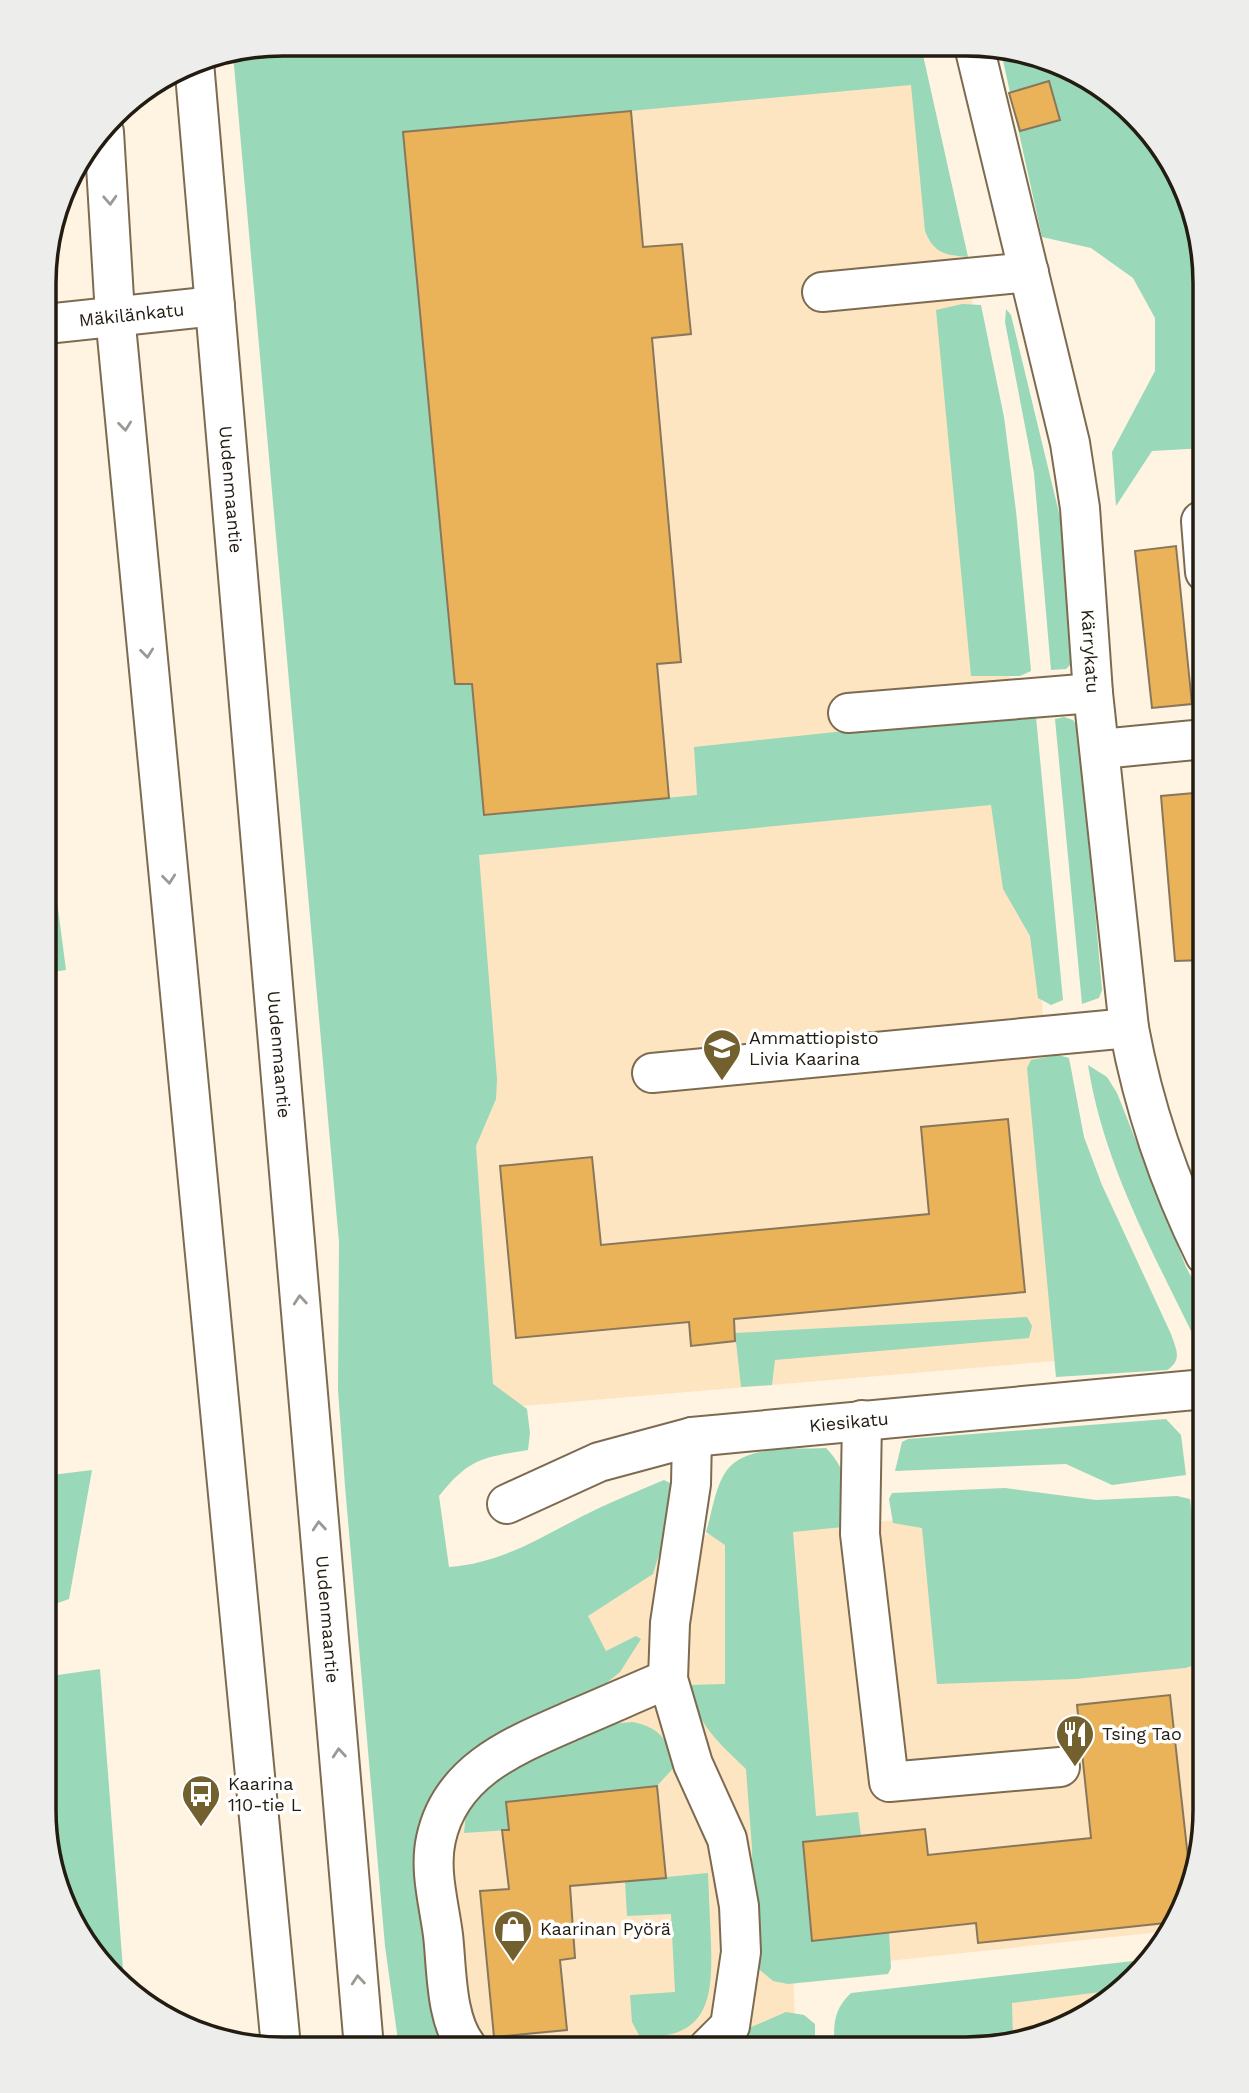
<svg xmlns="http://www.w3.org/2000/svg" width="1249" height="2093" viewBox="0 0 1249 2093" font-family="'Work Sans',sans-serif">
<rect width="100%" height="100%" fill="#fff3e1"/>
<path fill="#fee5c1" d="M289 44 917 46 968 257 1059 1177 1091 1358 487 1409Z
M921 1518 1196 1662 1205 1747V1826L1187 1901 1170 1931 793 1971 796 2049 452 2048 418 1696 611 1564 757 1519 842 1525Z
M1134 1972 1057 2031 966 2049 857 2002Z"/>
<path fill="#99d8b9" d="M283 44 921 46 968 257C946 255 934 254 925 231L911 85 403 132 455 684H472L485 815 697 795 694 747 1026 712 1036 717 1063 1000 1051 1005 1038 998 1030 936 1003 889 991 805 479 855 497 1079 496 1099 476 1146 493 1384 527 1409 530 1433 528 1450C481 1458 470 1458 439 1496L449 1567C507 1563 548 1532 599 1508 620 1498 643 1489 664 1480L672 1484 676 1498 653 1574 588 1616 606 1651 636 1636 641 1639 620 1672 587 1699 453 1770 450 2048H399L385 1946 345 1486 338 1390 339 1242 233 54Z
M1000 47 1112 94 1187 192 1205 283V448L1152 451 1116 506 1112 452 1155 371V318L1133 278 1091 248 1042 237Z
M962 304 981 305 1004 417 1016 511 1031 671 1020 676H971L936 310Z
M1006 309 1011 315 1060 517 1072 663 1066 669 1051 670 1034 473 1005 322Z
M1064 717 1073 720 1079 729 1102 990 1099 998 1082 1004 1055 719Z
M45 810 66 970 45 973Z
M1058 1055 1069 1058 1084 1137 1102 1185 1171 1334C1176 1349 1183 1360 1167 1370L1056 1377 1027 1068 1031 1060Z
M1088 1065 1107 1077 1117 1093 1186 1267 1205 1303V1352L1200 1349C1155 1256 1104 1167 1088 1065Z
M1027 1317 1032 1326 1029 1338 775 1360 772 1385 741 1387 735 1333Z
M1166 1419 1181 1435 1186 1475 1112 1485 1066 1464 895 1471 902 1442 908 1439Z
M826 1448C852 1475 845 1492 843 1527L793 1532 816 1816 858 1812 861 1836 803 1843 812 1940 889 1932 891 1968 888 1974 788 1984 773 1981 754 1965 752 1848 746 1769C719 1743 695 1723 690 1685L725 1684V1545L706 1532C712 1513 715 1486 727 1470 747 1444 797 1450 826 1448Z
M92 1470 69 1599 44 1608V1476Z
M1005 1488 1096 1500 1177 1496 1190 1499 1204 1630V1652L1199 1664 1185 1668 1075 1679 937 1684 922 1528 893 1523 889 1499 892 1493Z
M100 1669 124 1982 62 1901 44 1810V1677Z
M633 1722C661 1728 666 1740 677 1764L657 1786 507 1802 509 1830 464 1833 466 1812 484 1781 609 1724Z
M708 1873C709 1897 710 1921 711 1944 713 2001 707 2039 640 2037L632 2022 630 1995 675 1992 671 1914 627 1916 625 1881Z
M1151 1959 1109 1991 1012 2003 1013 2040 966 2049H835C833 2026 833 2010 851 1993Z
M786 2012 804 2015 815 2024V2049H745L749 2028Z"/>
<path fill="#eab359" stroke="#89775c" stroke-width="2" d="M1049 81 1060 120 1020 131 1009 93Z
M631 111 643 247 682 244 691 334 652 338 681 662 657 664 669 798 484 815 472 684H455L403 132Z
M1176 546 1192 704 1152 708 1135 551Z
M1205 792V960L1175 961 1161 796Z
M1008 1119 1025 1292 734 1319 735 1341 691 1346 689 1322 516 1338 500 1166 592 1157 601 1245 929 1214 921 1127Z
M1170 1695 1191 1885 1187 1901 1175 1922 978 1943 976 1923 812 1941 803 1842 925 1829 928 1855 1091 1838 1077 1705Z
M657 1786 666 1878 570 1886 575 1958 560 1960 567 2030 494 2037 480 1891 509 1889 502 1830H509L506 1802Z"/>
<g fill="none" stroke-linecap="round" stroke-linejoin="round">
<defs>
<g id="minor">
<path id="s1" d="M974 46 1070 443 1080 508 1093 693 1129 1028C1144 1109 1169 1182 1205 1255"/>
<path d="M822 292 1029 272"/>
<path id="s2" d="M46 324 215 306"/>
<path d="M1201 521 1205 572"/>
<path d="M848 713 1093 693"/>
<path d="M1101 749 1205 739"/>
<path d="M652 1073 1129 1028"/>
<path d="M862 1420 860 1534 889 1782 1060 1767"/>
<path d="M692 1437 691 1484 670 1623 668 1679 693 1764 727 1839 739 1906 741 1952 730 2026 707 2049"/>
<path id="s3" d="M507 1504 599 1462 692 1437 1205 1389"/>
<path d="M468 2048C445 2020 447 1969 443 1935 439 1904 429 1870 436 1839 451 1769 516 1745 575 1719 606 1706 637 1692 668 1679"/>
</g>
<g id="major">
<path id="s4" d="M194 62 364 2048"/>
<path d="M104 132 115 315 281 2047"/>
</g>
</defs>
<use href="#minor" stroke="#7d6b51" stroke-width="42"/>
<use href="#major" stroke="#7d6b51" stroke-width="42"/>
<use href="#minor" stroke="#fff" stroke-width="38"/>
<use href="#major" stroke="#fff" stroke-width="38"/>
</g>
<defs><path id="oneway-chevron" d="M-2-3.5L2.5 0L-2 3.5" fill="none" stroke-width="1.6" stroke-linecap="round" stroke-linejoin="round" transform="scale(1.75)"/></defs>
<g stroke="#9c9994">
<use href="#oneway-chevron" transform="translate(110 200) rotate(87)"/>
<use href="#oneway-chevron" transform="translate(125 426) rotate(84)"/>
<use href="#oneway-chevron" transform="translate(147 653) rotate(84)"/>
<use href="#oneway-chevron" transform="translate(169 879) rotate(84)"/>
<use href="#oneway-chevron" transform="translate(300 1300) rotate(-95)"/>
<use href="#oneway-chevron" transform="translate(319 1526) rotate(-95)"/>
<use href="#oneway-chevron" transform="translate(339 1753) rotate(-95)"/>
<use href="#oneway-chevron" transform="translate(358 1980) rotate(-95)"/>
</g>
<defs>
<symbol id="school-pin" viewBox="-11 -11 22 30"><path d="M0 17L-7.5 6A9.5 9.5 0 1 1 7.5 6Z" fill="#72602e" stroke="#fff"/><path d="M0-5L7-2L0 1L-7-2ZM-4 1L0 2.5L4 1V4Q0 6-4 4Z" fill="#fff"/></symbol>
<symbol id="restaurant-pin" viewBox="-11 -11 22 30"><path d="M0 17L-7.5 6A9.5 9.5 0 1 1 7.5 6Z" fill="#72602e" stroke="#fff"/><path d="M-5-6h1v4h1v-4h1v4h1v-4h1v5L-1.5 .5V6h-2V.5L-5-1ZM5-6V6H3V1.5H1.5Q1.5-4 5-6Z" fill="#fff"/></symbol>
<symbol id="bus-pin" viewBox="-11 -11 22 30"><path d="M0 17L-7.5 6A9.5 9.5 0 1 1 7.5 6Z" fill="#72602e" stroke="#fff"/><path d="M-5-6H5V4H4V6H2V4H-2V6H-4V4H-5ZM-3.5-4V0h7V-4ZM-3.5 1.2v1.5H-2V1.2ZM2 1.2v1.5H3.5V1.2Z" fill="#fff"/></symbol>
<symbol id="shop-pin" viewBox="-11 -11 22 30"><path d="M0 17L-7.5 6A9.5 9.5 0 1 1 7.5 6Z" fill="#72602e" stroke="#fff"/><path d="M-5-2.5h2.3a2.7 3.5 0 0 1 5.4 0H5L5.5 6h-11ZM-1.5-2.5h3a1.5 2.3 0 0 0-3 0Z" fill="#fff"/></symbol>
</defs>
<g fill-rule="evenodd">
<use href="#school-pin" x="700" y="1026" width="44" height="60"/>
<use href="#restaurant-pin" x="1053" y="1712" width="44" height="60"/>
<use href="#bus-pin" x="179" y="1772" width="44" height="60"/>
<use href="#shop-pin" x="491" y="1907" width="44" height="60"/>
</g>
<g text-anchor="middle" stroke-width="7" stroke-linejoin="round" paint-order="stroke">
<g font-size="18" fill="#231c11" stroke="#fff">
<text dy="6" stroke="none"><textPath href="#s2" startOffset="86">Mäkilänkatu</textPath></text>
<text dy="6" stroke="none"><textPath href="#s4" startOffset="429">Uudenmaantie</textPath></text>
<text dy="6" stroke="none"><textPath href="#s1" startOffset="618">Kärrykatu</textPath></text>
<text dy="6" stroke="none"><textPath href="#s4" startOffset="996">Uudenmaantie</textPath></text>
<text dy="6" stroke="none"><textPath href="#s3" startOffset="355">Kiesikatu</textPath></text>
<text dy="6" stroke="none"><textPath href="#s4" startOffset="1563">Uudenmaantie</textPath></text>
</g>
<g font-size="18" fill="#231c11" stroke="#fff" text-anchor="start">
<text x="749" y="1044">Ammattiopisto<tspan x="749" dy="21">Livia Kaarina</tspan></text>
<text x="1102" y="1740">Tsing Tao</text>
<text x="228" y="1790">Kaarina<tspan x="228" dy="21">110-tie L</tspan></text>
<text x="540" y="1935">Kaarinan Pyörä</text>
</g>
</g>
<path d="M0 0H1249V2093H0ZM283 56H966A227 227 0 0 1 1193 283V1810A227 227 0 0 1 966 2037H283A227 227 0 0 1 56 1810V283A227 227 0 0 1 283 56Z" fill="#ededec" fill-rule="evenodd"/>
<path fill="none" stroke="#231c11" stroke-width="3.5" d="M283 56H966A227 227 0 0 1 1193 283V1810A227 227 0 0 1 966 2037H283A227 227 0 0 1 56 1810V283A227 227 0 0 1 283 56Z"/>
</svg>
